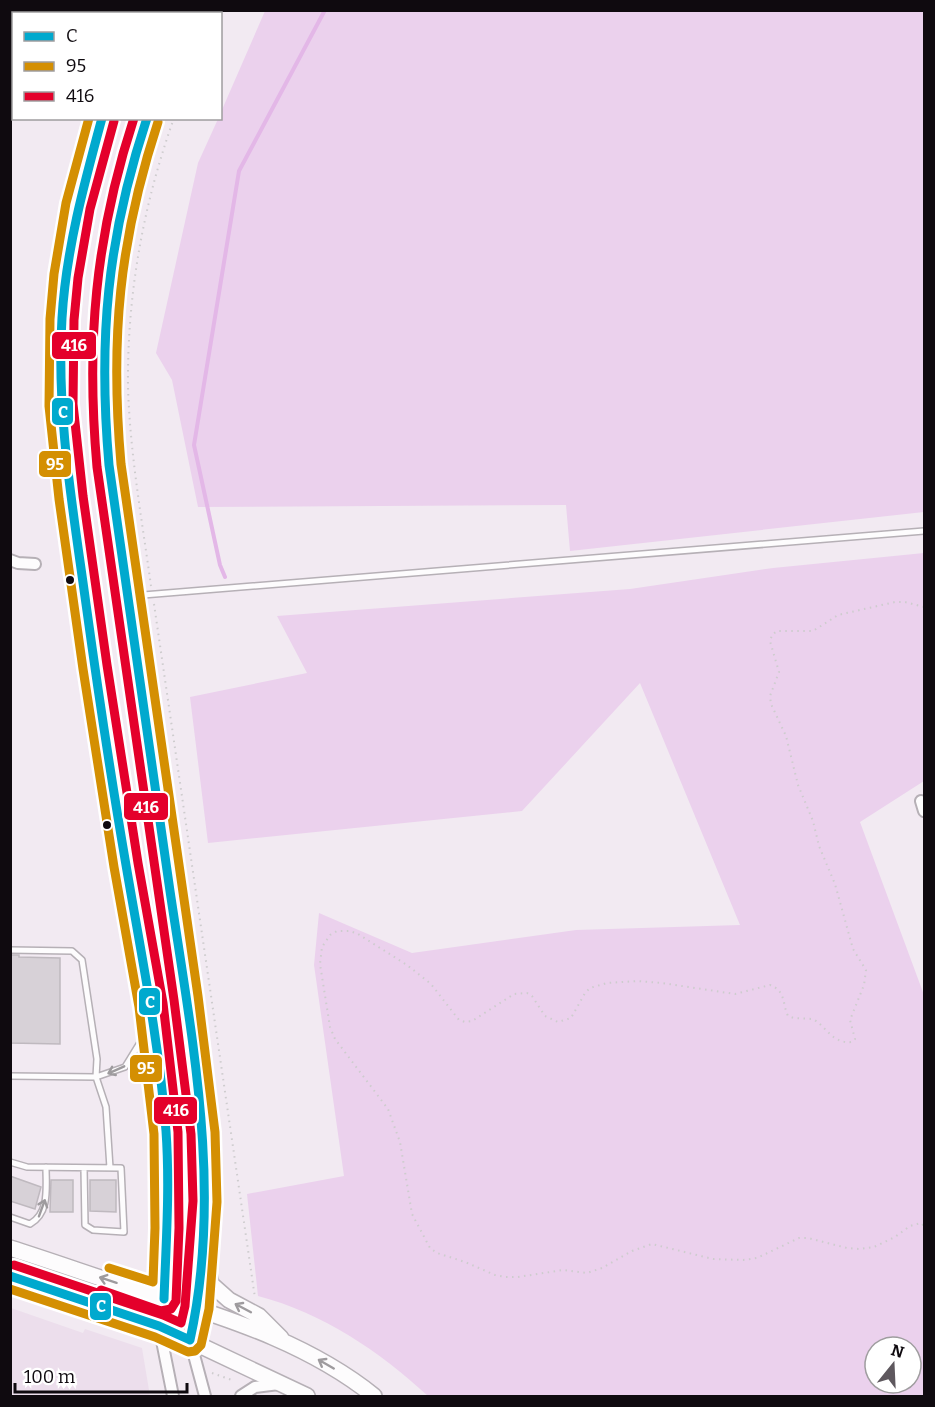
<svg xmlns="http://www.w3.org/2000/svg" width="935" height="1407" viewBox="0 0 935 1407" font-family="Bitter,serif">
<rect width="100%" height="100%" fill="#f2eaf2"/>
<path fill="#ecdeec" d="M11 1308 83 1333 85 1329 142 1348 150 1396H11Z"/>
<path fill="#ebd1ed" fill-rule="evenodd" d="M265 11H924V512L570 551 566 505 198 507 172 380 156 353 198 163 218 119 220 118 221 112Z
M924 553V781L860 822 924 995V1396H428C379 1351 323 1313 258 1296L247 1194 344 1176 314 965 319 913 412 953 576 930 740 925 640 683 522 811 208 843 190 697 307 673 277 616 630 589 773 568ZM875 1347H911V1383H875Z"/>
<g fill="none" stroke-linecap="round" stroke-linejoin="round">
<path stroke="#e3b7e7" stroke-width="4" d="M225 577 220 565 194 445 239 171 325 10"/>
</g>
<path fill="#d7d1d7" stroke="#bfb9bf" stroke-width="1.5" d="M10 955H19V957L60 958V1044L10 1043Z
M10 1176 41 1187 35 1209 10 1201Z
M51 1180H73V1212H50Z
M90 1180H116V1212L90 1211Z"/>
<g fill="none" stroke-linecap="round" stroke-linejoin="round">
<defs>
<path id="lane" d="M131 596 924 531
M10 950 72 951 82 960 97 1059 96 1077 10 1076
M10 1162 27 1167 121 1168 124 1232 93 1230 85 1225 84 1168
M110 1168 106 1107 96 1077 125 1067 149 1028
M10 1217 30 1224C50 1213 46 1187 46 1167"/>
<path id="street" d="M50 14V10
M10 42H14
M10 560 18 563 35 564
M921 801 924 811
M159 1326 173 1396
M190 1340 205 1396
M241 1396 255 1387 279 1384"/>
<path id="secondary" d="M146 14 148 10
M194 14 195 10
M102 118C77 197 62 277 61 359 61 375 60 392 61 408 66 474 78 538 86 603 101 706 116 809 134 912 158 1047 181 1189 159 1326
M147 118C106 230 96 348 109 465L186 998 203 1133 205 1201 197 1308 190 1340
M10 1248C61 1264 112 1283 163 1298 237 1321 313 1347 374 1396
M206 1260 211 1284 229 1300 259 1316 281 1338
M10 1276 159 1326 307 1396"/>
</defs>
<use href="#lane" stroke="#b6b0b6" stroke-width="8"/>
<use href="#street" stroke="#b6b0b6" stroke-width="14"/>
<use href="#secondary" stroke="#b6b0b6" stroke-width="18"/>
<path stroke="#ceccce" stroke-width="2" stroke-dasharray="1.5 4.5" stroke-linecap="butt" d="M220 17 224 10
M151 586C142 520 130 454 128 387 127 295 143 205 174 118
M154 604 255 1298
M924 607 905 602H895L838 615 813 631H777L772 635 770 641 779 672 770 696 771 704 786 736 798 785 813 821 819 846 835 884 853 949 866 970 864 985 850 1020 855 1039 852 1042C832 1044 827 1027 813 1019L794 1018 788 1016C782 1003 786 991 770 985L735 994 662 983 638 981 607 983 590 988 585 993 571 1018 558 1022 545 1016 532 996 527 993 514 994 472 1021 465 1022 459 1020 431 984 407 965 358 934 350 931H337L330 935 322 947 320 964 330 1027 335 1039 388 1109 400 1142 412 1214 430 1248 437 1253 465 1262 495 1275 506 1277H518L563 1270 587 1273 602 1268 632 1251 652 1244 713 1259 743 1260 757 1258 799 1238H808L847 1248 860 1249 874 1247 895 1237 910 1226 921 1223 924 1226
M212 1373 232 1380"/>
<use href="#lane" stroke="#fdfcfd" stroke-width="5"/>
<use href="#street" stroke="#fdfcfd" stroke-width="10"/>
<use href="#secondary" stroke="#fdfcfd" stroke-width="15"/>
<defs>
<path id="bus-1" d="M102 118C84 184 66 250 62 318 56 414 73 509 86 604 98 691 111 778 126 865 141 953 159 1041 166 1131 170 1187 166 1244 164 1299
M147 118C107 239 98 339 109 465 129 607 150 749 170 891 192 1039 223 1191 190 1340
M10 1276 159 1326 190 1340"/>
<path id="bus-2" d="M89 118 66 203 54 274 50 319 49 406 59 499 83 669 114 867 139 1007 154 1134 155 1228 153 1282 109 1268
M10 1289 155 1337 188 1352 195 1351 201 1345 209 1309 217 1202 215 1132 198 996 121 464C110 339 119 241 158 122"/>
<path id="bus-3" d="M14 1265 163 1315 181 1323 185 1306 193 1201 191 1134 174 1000 97 467C86 343 95 237 134 118
M101 1290 161 1311 171 1309 176 1301 179 1228 178 1132 163 1003 138 863 107 665 83 496 73 404 74 320 78 278 90 209 114 121"/>
</defs>
<use href="#bus-1" stroke="#fff" stroke-width="14"/>
<use href="#bus-2" stroke="#fff" stroke-width="14"/>
<use href="#bus-3" stroke="#fff" stroke-width="14"/>
<use href="#bus-1" stroke="#00a9ce" stroke-width="9"/>
<use href="#bus-2" stroke="#d48f02" stroke-width="9"/>
<use href="#bus-3" stroke="#e4002b" stroke-width="9"/>
</g>
<defs><path id="oneway-shaft" d="M-6 0H5M1.5-3L5.5 0L1.5 3" fill="none" stroke-width="1.6" stroke-linecap="round" stroke-linejoin="round" transform="scale(1.5)"/></defs>
<g stroke="#9e9b9e">
<use href="#oneway-shaft" transform="translate(116 1070) rotate(156)"/>
<use href="#oneway-shaft" transform="translate(42 1208) rotate(-70)"/>
<use href="#oneway-shaft" transform="translate(108 1280) rotate(-162)"/>
<use href="#oneway-shaft" transform="translate(243 1308) rotate(-152)"/>
<use href="#oneway-shaft" transform="translate(326 1364) rotate(-150)"/>
</g>
<g fill="#0f0a0f" stroke="#fff" stroke-width="2">
<circle cx="70" cy="580" r="5"/>
<circle cx="107" cy="825" r="5"/>
</g>
<g stroke="#fff" stroke-width="2">
<rect x="51" y="331" width="46" height="29" rx="6" fill="#e4002b"/>
<rect x="51" y="397" width="23" height="29" rx="6" fill="#00a9ce"/>
<rect x="38" y="450" width="34" height="28" rx="6" fill="#d48f02"/>
<rect x="123" y="792" width="46" height="29" rx="6" fill="#e4002b"/>
<rect x="138" y="987" width="23" height="29" rx="6" fill="#00a9ce"/>
<rect x="129" y="1054" width="34" height="29" rx="6" fill="#d48f02"/>
<rect x="153" y="1096" width="45" height="29" rx="6" fill="#e4002b"/>
<rect x="89" y="1292" width="23" height="29" rx="6" fill="#00a9ce"/>
</g>
<g font-size="16" text-anchor="middle" font-weight="bold" fill="#fff">
<text x="74" y="351">416</text>
<text x="63" y="418">C</text>
<text x="55" y="470">95</text>
<text x="146" y="813">416</text>
<text x="150" y="1008">C</text>
<text x="146" y="1074">95</text>
<text x="176" y="1116">416</text>
<text x="101" y="1312">C</text>
</g>
<rect width="935" height="1407" fill="none" stroke="#0f0a0f" stroke-width="24"/>
<rect x="12" y="12" width="210" height="108" fill="#ffffff" stroke="#9f9d9f" stroke-width="1.5"/>
<rect x="24" y="32" width="30" height="9" fill="#00a9ce" stroke="#9f9d9f" stroke-width="1.5"/>
<text x="66" y="42" font-size="18" fill="#0f0a0f">C</text>
<rect x="24" y="62" width="30" height="9" fill="#d48f02" stroke="#9f9d9f" stroke-width="1.5"/>
<text x="66" y="72" font-size="18" fill="#0f0a0f">95</text>
<rect x="24" y="92" width="30" height="9" fill="#e4002b" stroke="#9f9d9f" stroke-width="1.5"/>
<text x="66" y="102" font-size="18" fill="#0f0a0f">416</text>
<g transform="translate(893 1365) rotate(18)"><circle r="28" fill="#ffffff" stroke="#9f9d9f" stroke-width="1.5"/>
<path d="M0-4.5L10 22L0 15L-10 22Z" fill="#5e585e"/>
<text y="-9" font-size="16" font-weight="bold" text-anchor="middle" fill="#0f0a0f">N</text>
</g>
<path d="M15 1383v9h172v-9" fill="none" stroke="#0f0a0f" stroke-width="3"/>
<text x="24" y="1383" font-size="18" fill="#0f0a0f" stroke="#ffffff" stroke-width="4.5" paint-order="stroke">100 m</text>
</svg>
